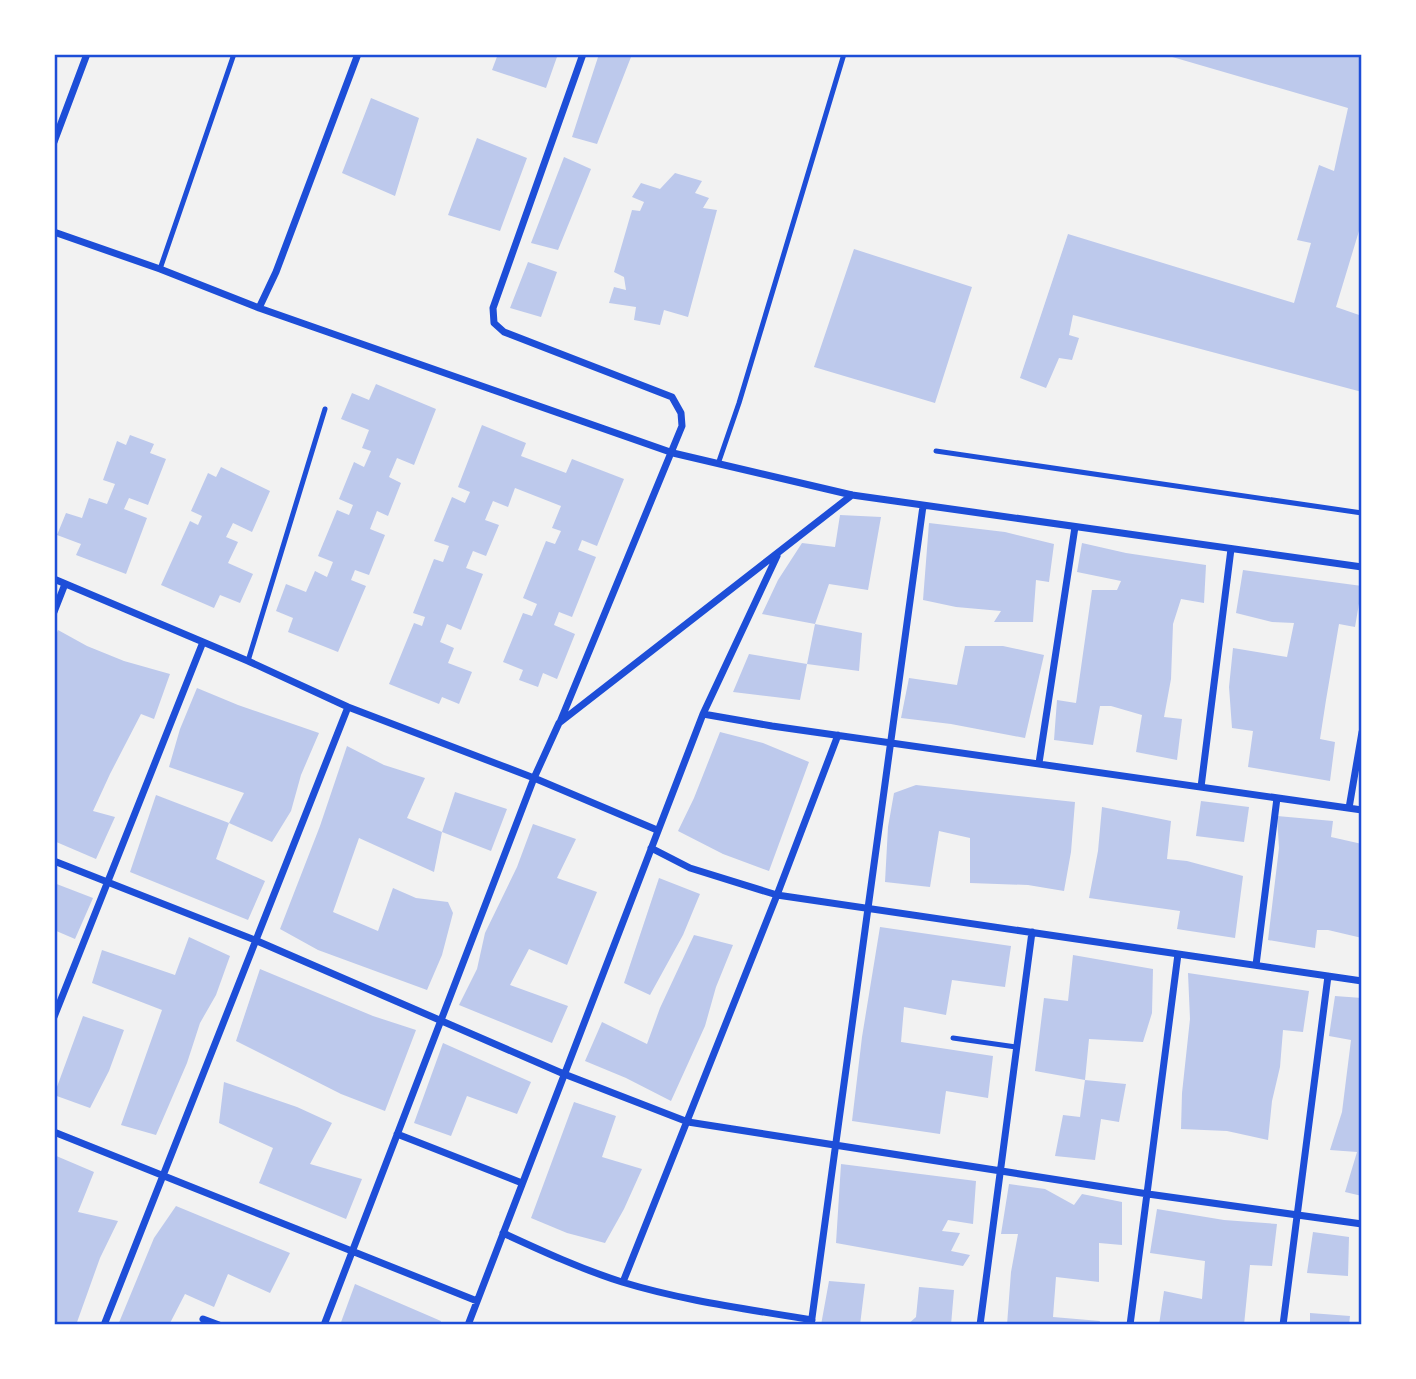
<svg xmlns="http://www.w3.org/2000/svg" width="1416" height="1379" viewBox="0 0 1416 1379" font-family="Ubuntu,sans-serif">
<rect width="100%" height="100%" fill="#f2f2f2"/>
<path fill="#bdc9ec" d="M498 54H558L546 88 492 70Z
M599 54H624L631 57 597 144 572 137Z
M1162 54H1351L1362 57V221L1336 307 1362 316V392L1073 315 1069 335 1079 338 1072 360 1059 358 1046 388 1020 378 1068 234 1294 303 1311 243 1297 240 1319 165 1334 171 1348 108Z
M371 98 419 118 395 196 342 173Z
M477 138 527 158 500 231 448 215Z
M564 157 591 169 558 250 531 243Z
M675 173 702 181 695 193 709 198 703 208 717 210 688 317 664 310 660 325 634 320 636 307 609 303 614 287 626 290 624 277 614 272 632 210 640 211 644 202 632 197 641 183 660 189Z
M854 249 972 287 935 403 814 367Z
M528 262 557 272 541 317 510 308Z
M376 384 436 409 414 465 397 458 389 477 401 483 388 516 377 511 370 529 385 535 369 575 355 570 351 580 366 586 338 652 288 632 293 618 276 611 286 584 306 592 315 571 327 577 333 562 318 556 337 510 349 515 353 505 339 499 354 462 364 467 371 451 362 448 369 430 341 419 352 393 369 400Z
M482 425 526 443 521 456 566 473 572 459 624 479 597 546 582 540 578 550 596 557 572 617 559 612 554 625 575 634 557 679 543 673 538 687 519 680 523 670 503 662 523 613 532 616 537 604 523 598 546 541 555 544 561 531 552 528 561 506 515 488 508 507 493 501 485 520 499 525 486 556 473 551 466 568 483 574 461 630 447 624 440 642 454 648 448 663 472 672 459 704 442 697 439 704 389 684 414 623 422 626 425 617 413 613 434 559 443 562 449 546 434 541 452 497 465 503 470 492 458 487Z
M130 435 154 444 150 453 166 459 148 505 129 498 124 509 147 518 126 574 76 555 81 544 57 535 66 513 82 518 89 498 107 504 115 484 103 480 117 441 126 445Z
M221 467 270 491 252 532 233 523 226 537 238 542 228 563 253 574 240 603 220 595 214 608 161 585 190 521 198 525 202 516 191 511 208 473 216 477Z
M840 515 881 517 868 590 829 584 815 624 762 614 778 580 802 543 835 547Z
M929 523 1005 532 1054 544 1049 582 1036 580 1033 622H994L1001 611 956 607 923 600Z
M1082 543 1126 553 1206 565 1204 603 1181 599 1173 624 1171 679 1164 717 1182 719 1177 760 1136 752 1142 715 1111 706H1100L1093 745 1054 740 1057 700 1076 703 1092 590H1117L1121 581 1077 572Z
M1243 570 1362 586 1355 627 1339 624 1326 700 1320 739 1335 742 1330 781 1248 767 1253 731 1232 728 1229 687 1233 648 1287 657 1294 623 1272 622 1236 613Z
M815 624 862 633 859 671 807 664Z
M58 630 87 646 124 661 170 674 154 719 141 714 110 774 93 811 115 817 96 859 54 841V640Z
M965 646H1003L1044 655 1025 738 951 724 901 718 909 678 957 685Z
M749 654 807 664 800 700 733 692Z
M197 688 238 705 319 733 301 775 291 811 272 842 229 823 244 793 169 767 180 729Z
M720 732 763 743 809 762 769 871 723 854 678 831 694 798Z
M347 746 384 765 425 778 407 818 442 832 434 872 359 838 333 912 378 931 393 888 416 898 448 902 453 913 442 955 427 990 318 950 280 929 320 826Z
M916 785 1075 802 1071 852 1064 891 1028 885 970 883V838L939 831 930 887 885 882 888 827 894 793Z
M455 792 507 809 491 851 442 832Z
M156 795 229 823 216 859 265 881 248 920 130 872Z
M1201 801 1249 807 1244 842 1196 836Z
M1102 807 1171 821 1167 859 1187 861 1243 876 1235 938 1177 929 1180 911 1089 898 1098 851Z
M1277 816 1333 821 1331 837 1362 844V938L1328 930H1317L1315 948 1268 940 1279 848Z
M533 824 576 839 557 878 597 892 567 965 529 949 510 985 568 1006 552 1043 459 1005 477 969 485 933 517 867Z
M659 878 700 894 683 935 650 995 624 983Z
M54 883 93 898 75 939 54 930Z
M880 927 1011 946 1005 987 952 980 946 1015 904 1007 901 1042 993 1056 988 1098 946 1091 940 1134 852 1121 862 1037Z
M694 935 733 945 716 987 705 1026 671 1101 626 1078 585 1061 602 1022 647 1044 660 1008Z
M189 937 230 956 216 995 200 1023 187 1063 156 1135 121 1125 162 1010 92 983 102 950 175 975Z
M1073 955 1153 969 1152 1013 1143 1042 1089 1039 1085 1080 1035 1071 1044 998 1068 1001Z
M260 969 373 1016 416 1030 385 1111 341 1094 236 1041Z
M1188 973 1309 991 1303 1032 1283 1030 1280 1067 1272 1101 1268 1140 1227 1131 1181 1129 1182 1093 1190 1019Z
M1335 996 1362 998V1196L1345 1192 1357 1152 1330 1150 1342 1112 1351 1040 1329 1036Z
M83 1016 124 1030 109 1071 90 1108 54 1095Z
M443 1043 531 1082 517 1114 467 1096 451 1136 414 1123Z
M1085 1080 1126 1084 1119 1122 1101 1119 1095 1160 1055 1156 1063 1115 1080 1117Z
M224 1082 297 1107 332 1123 310 1164 362 1179 346 1219 259 1183 273 1148 219 1123Z
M574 1102 616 1116 602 1157 642 1169 624 1209 605 1243 567 1233 531 1218Z
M54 1155 94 1172 78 1212 118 1221 100 1258 76 1325H54V1251L57 1245 54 1243Z
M841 1164 976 1181 973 1224 948 1220 942 1231 960 1233 951 1251 970 1255 963 1266 836 1243Z
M1009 1184 1045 1189 1074 1205 1082 1194 1122 1202V1245L1099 1243V1282L1056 1277 1053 1317 1100 1321 1099 1325H1007L1011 1272 1018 1234H1001Z
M176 1206 290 1253 270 1293 228 1274 214 1307 185 1294 169 1325H118L154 1238Z
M1157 1209 1224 1220 1277 1224 1272 1266 1250 1265 1244 1325H1159L1164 1291 1202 1299 1205 1261 1150 1253Z
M1313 1232 1349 1237 1348 1276 1307 1273Z
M829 1281 865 1284 860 1325H821Z
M355 1284 441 1321 440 1325H340Z
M919 1287 954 1290 951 1325H907L916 1317Z
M1310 1313 1350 1316 1349 1325H1310Z"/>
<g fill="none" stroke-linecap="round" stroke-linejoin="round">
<path stroke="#1d4ed8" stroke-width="5" d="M160 269 234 54
M936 451 1362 513
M718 464 739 403 844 54
M248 661 325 409
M953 1038 1016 1047"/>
<path stroke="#1d4ed8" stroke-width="7" d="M54 142 87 54
M54 232 160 269 259 308 673 453 852 495 1362 567
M259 308 276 272 358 54
M54 579 248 661 348 707 534 778 559 723 852 495
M54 612 65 584
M703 714 772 726 1362 810
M560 722 682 426 681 413 672 397 504 332 494 323 493 308 583 54
M1039 763 1075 527
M1201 787 1231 549
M1349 808 1362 732
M651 848 690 868 777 895 1362 981
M54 861 255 940 564 1074 688 1122 1148 1194 1362 1224
M1256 965 1277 798
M54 1017 203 642
M54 1132 477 1301
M397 1134 522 1183
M503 1233C542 1251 581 1269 622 1282 684 1301 748 1309 812 1320
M623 1282 777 895 838 735
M203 1319 219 1325
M104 1325 348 707
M324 1325 534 778 657 830
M468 1325 703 714 777 556
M811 1325 923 506
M980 1325 1032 932
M1130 1325 1178 954
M1283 1325 1328 976"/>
</g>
<rect width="1416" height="1379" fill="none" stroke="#ffffff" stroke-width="112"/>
<rect x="56" y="56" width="1304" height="1267" fill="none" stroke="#1d4ed8" stroke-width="2.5"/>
</svg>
